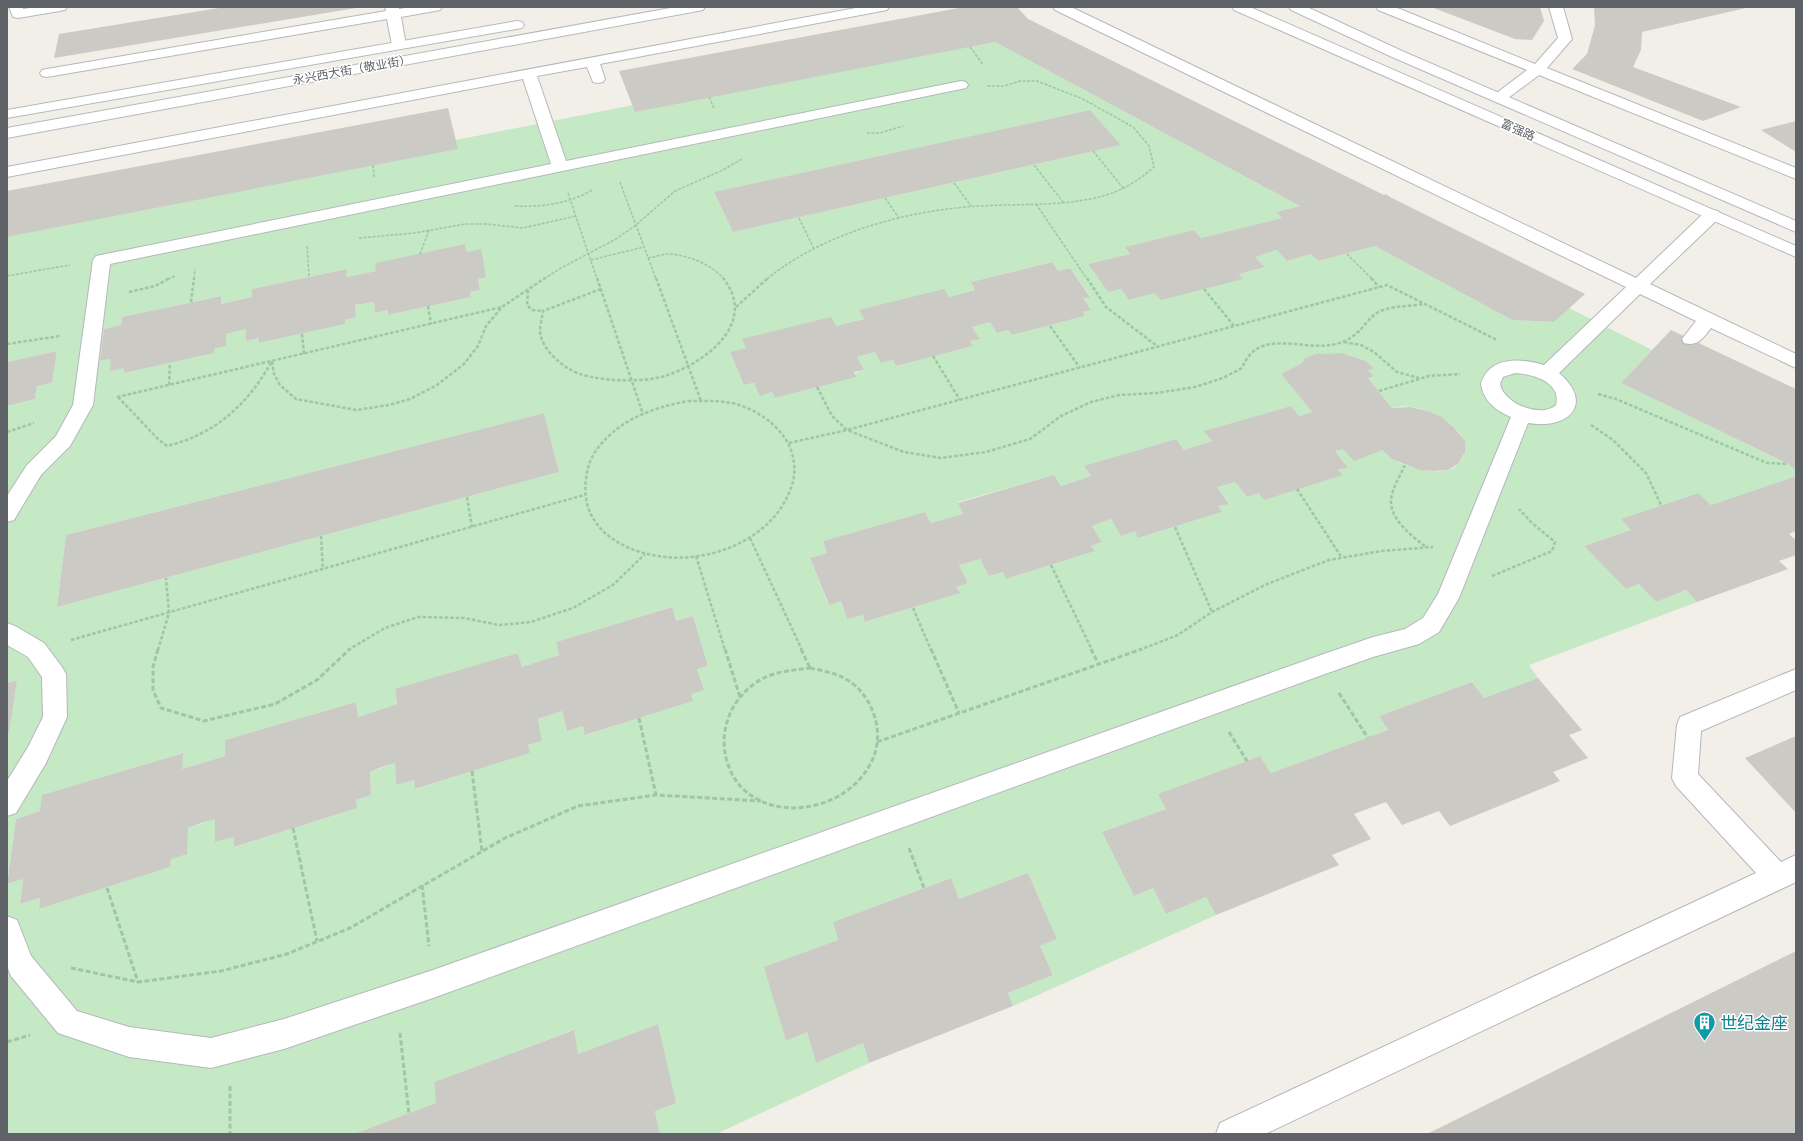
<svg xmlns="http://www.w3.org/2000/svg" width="1803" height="1141" viewBox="0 0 1803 1141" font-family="Signika,'Noto Sans SC',sans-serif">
<rect width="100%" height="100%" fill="#f1efe8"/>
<path fill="#c5e8c5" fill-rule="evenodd" d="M995 42 1300 206 1276 212 1282 218 1201 238 1194 230 1125 247 1130 254 1088 264 1108 292 1121 289 1129 300 1155 293 1243 279 1239 274 1265 267 1255 257 1277 250 1287 261 1311 254 1318 261 1375 246 1512 320 1554 322 1569 308 1652 350 1621 383 1788 464 1796 471V476L1711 505 1697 493 1622 519 1631 530 1584 546 1626 589 1639 584 1656 602 1686 590 1697 602 1529 665 1538 678 1484 698 1472 682 1379 716 1388 730 1271 773 1260 756 1158 794 1166 809 1102 832 1134 896 1153 888 1166 914 1206 897 1216 915 1013 1006 1008 993 1053 975 1040 946 1057 939 1028 873 959 899 950 878 833 922 838 940 765 967 786 1041 807 1032 816 1063 863 1043 869 1063 716 1134H660L655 1111 675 1103 658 1024 578 1054 573 1030 434 1082 436 1103 354 1134H7V884L23 879 20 904 40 898 39 909 170 867 171 859 188 828 215 819V842L234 837 235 847 357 808 356 800 371 795 370 772 395 763 396 785 414 780 416 789 530 753 528 745 542 741 538 719 562 711 567 731 583 726 586 735 692 701 691 694 703 690 697 669 708 666 693 616 676 621 671 607 556 642 559 655 522 667 518 653 395 690 397 704 358 717 356 702 225 740V756L182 769V753L43 795 40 811 16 819 7 882V733L9 732 17 680 7 683V406L35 399 37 386 52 383 57 351 7 362V237L457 149 456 140 633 105ZM1090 110 1121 145 733 232 714 192ZM465 244 467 252 481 249 478 279 480 290 470 292 471 297 389 315 388 310 375 313 374 302 355 305 356 317 345 320V324L259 343V338L246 341V329L226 334V346L214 349V353L124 373V368L111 359 100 361 104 329 121 325 122 317 220 296 221 304 252 297V289L345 269 347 277 376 271V263ZM1051 262 1058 271 1070 268 1090 296 1083 298 1091 310 1083 312 1085 316 1012 335 1008 330 997 333 990 322 972 327 980 339 970 341 973 346 896 366 893 360 881 363 875 352 857 357 864 370 817 387 775 398 772 392 760 395 754 383 744 385 730 352 864 319 859 310 949 297 975 290 971 282ZM1342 353 1366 361 1374 368 1368 371 1373 376 1368 378 1392 408C1398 407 1404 406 1410 407 1434 408 1480 434 1460 462 1447 480 1405 468 1391 458 1388 456 1385 452 1382 450L1343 449 1335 451 1348 466 1338 470 1342 475 1264 499 1259 493 1247 497 1235 482 1217 487 1229 503 1218 506 1222 512 1139 538 1135 531 1121 535 1111 519 1092 526 1102 542 1091 546 1095 551 1006 579 1003 572 989 576 980 559 959 565 968 583 956 587 959 593 866 622 863 615 847 619 841 601 828 604 810 558 827 553 823 541 925 512 931 523 963 514 958 502 1054 475 1061 486 1091 476 1085 466 1176 439 1184 450 1212 441 1205 431 1291 406 1299 416 1312 412 1281 374 1302 363 1305 358 1315 354ZM544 413 559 472 57 607 66 535Z"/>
<path fill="#cccac5" d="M225 7 356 8 54 58 59 34Z
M964 7H1017L1028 19 1384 195 1386 194 1390 197 1585 294 1554 322 1512 320 1375 246 1318 261 1311 254 1287 261 1277 250 1255 257 1265 267 1239 274 1243 279 1161 300 1155 293 1129 300 1121 289 1108 292 1088 264 1130 254 1125 247 1194 230 1201 238 1282 218 1276 212 1300 206 995 42 635 112 619 71Z
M1431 7H1540L1544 21 1532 40 1515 39Z
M1594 7H1750L1642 32 1641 50 1633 67 1741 107 1703 121 1572 69 1587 54 1595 25Z
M448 108 458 149 7 237V191Z
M1090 110 1121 145 733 232 714 192Z
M1796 121V152L1761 130Z
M465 244 467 252 481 249 486 277 478 279 480 290 470 292 471 297 388 315V310L375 313 374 302 355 305 356 317 345 320V324L259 343V338L246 341V329L226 334V346L214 349V353L124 373V368L110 371 111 359 100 361 104 329 121 325 122 317 221 296V304L252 297V289L346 269 347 277 376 271 375 263Z
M1052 262 1058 271 1070 268 1090 297 1083 298 1091 310 1083 312 1085 316 1012 335 1008 330 997 333 990 322 972 327 980 339 970 341 973 346 896 366 893 360 881 363 875 352 857 357 864 370 854 372 856 377 775 398 772 392 760 396 754 383 744 385 730 352 746 348 742 339 831 317 836 326 864 319 859 310 944 289 949 297 975 290 971 282Z
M1671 330 1796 389V471L1788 464 1621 383Z
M57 351 52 383 37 386 35 399 7 406V362Z
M1342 353 1366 361 1374 368 1368 371 1374 376 1368 378 1392 408 1411 407 1428 411 1442 417 1454 427 1465 441V452L1459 463 1448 470 1434 471 1419 470 1392 459 1382 450 1354 461 1343 449 1335 451 1348 467 1338 470 1343 475 1264 500 1259 493 1247 497 1235 482 1217 487 1229 504 1218 506 1222 512 1138 538 1135 531 1121 536 1111 519 1092 526 1102 542 1091 546 1095 551 1006 579 1003 572 989 576 980 559 959 565 968 583 956 587 960 593 865 622 863 615 847 619 841 601 829 605 810 558 827 553 823 541 925 512 931 523 963 514 958 503 1054 475 1061 486 1091 476 1084 466 1176 439 1184 450 1212 441 1204 431 1291 406 1299 416 1312 412 1281 374 1302 363 1305 358 1315 354Z
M544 413 559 472 57 607 66 535Z
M1796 476V531L1789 534 1796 540V555L1779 561 1788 569 1697 602 1686 590 1656 602 1639 584 1626 589 1584 546 1631 530 1621 519 1698 493 1711 505Z
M672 607 676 621 693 616 708 666 697 669 704 690 691 694 693 701 585 735 583 726 567 731 562 711 538 719 542 741 528 745 530 753 415 789 414 780 396 785 395 763 382 767 370 772 371 795 356 800 357 808 234 847V837L215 842V819L201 823 188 828 187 854 171 859 170 867 39 909 40 898 20 904 23 879 7 884 16 819 40 811 42 795 183 753 182 769 225 756V740L356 702 358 717 397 704 395 689 518 653 522 667 559 655 556 642Z
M1538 678 1582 730 1569 735 1588 758 1553 772 1560 781 1450 826 1439 811 1402 825 1386 802 1354 814 1371 839 1332 855 1339 865 1216 915 1206 897 1166 914 1153 888 1134 896 1102 832 1166 809 1158 794 1260 756 1271 773 1388 730 1379 716 1472 682 1484 698Z
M17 680 9 733H7V683Z
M1796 736V813L1745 758Z
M1028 873 1057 939 1040 946 1053 975 1008 993 1013 1006 869 1063 863 1043 816 1063 807 1032 786 1041 764 967 838 940 833 922 951 878 959 899Z
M1796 951V1134H1427Z
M658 1024 676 1103 655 1111 660 1134H354L436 1103 434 1082 574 1030 578 1054Z"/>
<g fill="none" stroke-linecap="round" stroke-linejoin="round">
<defs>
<path id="service" d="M9 7H23V9L36 7H67L65 10 60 11 18 18 13 17Z
M385 7H399V9L411 7H442L440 10 435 11 401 17 406 45 404 48H394L392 45 387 19 47 77 42 76 40 73 42 70 47 69 386 11Z
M861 7H889L887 10 882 11 600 64 605 79 603 82 598 83 593 82 587 67 537 76 566 161 961 81 966 82 968 85 966 88 110 264 93 405 70 446 41 475 14 520 7 522V496L27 465 56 436 73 405 93 260 96 256 551 164 523 79 7 177V167Z
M1053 7H1071L1636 278 1706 211 1712 210 1718 211 1720 215 1718 219 1650 284 1796 354V368L1711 328C1703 338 1698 347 1684 343L1682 339 1696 321 1640 294 1559 373C1595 404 1568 430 1528 423L1459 598 1439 632 1419 644 1373 657 1325 674 433 998 284 1049 211 1068 129 1057 58 1033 11 976 7 966V916L17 920 31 956 77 1011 129 1027 211 1038 284 1019 433 970 1321 655 1373 637 1405 629 1423 618 1438 594 1511 417C1496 411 1483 400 1481 384 1489 356 1521 358 1544 365L1626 287 1055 10ZM1515 373C1532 374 1562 382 1556 405 1541 419 1503 403 1500 384L1503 377Z
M1376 7H1395L1535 64 1558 38 1549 7H1563L1572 39 1547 68 1796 168V179L1539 75 1504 101 1499 102 1494 101 1492 98 1494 95 1527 70 1378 10Z
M7 623 15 626 44 643 62 667 66 674 67 717 46 763 16 813 7 816V781L28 747 43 717 42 677 28 657 7 645Z
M1796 669V690L1701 731 1698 774 1781 862 1796 855V882L1265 1134H1216L1220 1123 1756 873 1676 786 1672 778 1677 725 1680 717Z"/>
<path id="secondary" d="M676 7H705L703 10 698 11 7 138V128Z
M1232 7H1250L1796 246V257L1234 10Z
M1289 7H1307L1402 51 1796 221V232L1392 57 1291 10Z
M517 21 522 22 524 25 522 28 7 118V110Z"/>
</defs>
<use href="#service" stroke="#b5b8bc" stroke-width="2"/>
<use href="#secondary" stroke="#b6babf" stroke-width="2"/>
<path stroke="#9cc7a9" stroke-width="1.5" stroke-dasharray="3 1.5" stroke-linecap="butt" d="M970 47 982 63 980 65
M709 97 714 108
M867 133H880L903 126
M1093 151 1124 189
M373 165 374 177
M1034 165 1063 202
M620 182 656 279
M954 183 971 206
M568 193 597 279
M885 198 899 218
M1036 204 1087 279
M515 206C543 207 568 204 592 190
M799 218 814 249
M359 238 415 233 465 224H486L523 228 576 216
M307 246 309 277
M420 254 429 230
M1347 254 1372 279
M648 258C655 257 663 254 670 254 690 256 711 264 724 279
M591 260 644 247
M7 276 70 265
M168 279 175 276
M194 279 195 269
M544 279 561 268 616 239 636 225 675 191 723 170 742 159
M767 279C821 235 898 213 966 207 1016 202 1079 210 1124 188 1135 182 1145 175 1154 167L1149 146 1133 127 1083 99 1037 81H1020L1004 86H987"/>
<path stroke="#9cc7a9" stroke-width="2.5" stroke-dasharray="3.5 2" stroke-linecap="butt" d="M597 278 643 414
M656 278 701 401
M1087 278 1106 307 1157 346
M1371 278 1379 287
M601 289 543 311C542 318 540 326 540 332 541 343 550 354 557 360 561 363 565 367 569 369 590 382 641 383 665 376 705 363 759 323 723 278
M1204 289 1234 326
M528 290 527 305 532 310 543 311
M129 292 155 286 170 278
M191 302 194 278
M428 306 431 324
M736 307 768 278
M1050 326 1080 368
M302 334 304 354
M1344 342 1361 345 1374 352 1397 372 1419 378
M7 344 60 336
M933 356 960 400
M169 385 170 363
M817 387 832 416 847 430 904 452 941 458 986 452 1030 439 1061 416 1091 402 1119 395 1157 393 1195 387 1223 378 1242 368C1258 328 1298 350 1331 345 1338 344 1347 341 1353 336 1364 329 1369 315 1383 310 1395 306 1412 306 1425 304
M1379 391 1429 376 1460 374
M1598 394 1616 399 1767 463 1788 464
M117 397 502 307
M118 397 158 439 167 446C216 434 248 404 272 361L274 374 280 385 296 399 356 410 389 405 410 399 437 385 464 364 478 346 486 326 502 307 545 278
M688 401C704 401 720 400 736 404 753 409 770 419 781 433 792 446 797 464 793 481 779 537 711 565 658 556 618 550 580 525 586 480 587 468 590 459 597 449 620 419 652 408 688 401Z
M1591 425 1613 440 1646 473 1661 505
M7 432 34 423
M789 443 847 430 1387 285 1497 340
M1405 465C1400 476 1392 488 1391 500 1390 520 1412 536 1426 547
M1297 489 1342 558
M467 497 472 527
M1175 527 1212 612
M321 536 323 570
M750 538 802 650
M696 556 725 650
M1051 565 1092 650
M1492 576 1552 551 1555 542 1532 523 1519 509
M913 608 931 650
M71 640 584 495
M158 650 169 613 166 578
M348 650 385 628 418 617 464 618 499 625 531 622 573 608 613 585 645 554
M1139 650 1178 635 1212 612 1267 584 1329 560 1381 551 1433 547"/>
<path stroke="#9cc7a9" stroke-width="3" stroke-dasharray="5 2.5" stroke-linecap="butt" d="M158 649 153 667V690L161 708 204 721 275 704 317 680 350 649
M725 649 740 697
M801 649 810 668
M931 649 959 713
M1091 649 1099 665
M810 668C825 671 840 674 852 683 862 691 869 701 873 712 890 755 857 795 816 805 800 809 784 809 768 804 755 799 742 791 735 779 712 743 727 695 766 677 779 671 795 670 810 668Z
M1339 693 1368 738
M639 718 656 795
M1229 732 1247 761
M877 742 1142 649
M472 771 482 852
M293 828 317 941
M909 848 924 888
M422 885 429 946
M107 888 138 982
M71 968 138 982 221 971 287 954 350 928 505 838 578 806 656 795 761 801
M400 1033 409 1114
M7 1042 30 1035
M230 1086V1134"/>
<use href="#service" fill="#fff" fill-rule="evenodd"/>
<use href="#secondary" fill="#fff" fill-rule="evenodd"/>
</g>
<defs>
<symbol id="building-pin" viewBox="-11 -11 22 30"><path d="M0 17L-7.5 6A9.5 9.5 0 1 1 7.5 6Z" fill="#0f9aa8" stroke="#fff"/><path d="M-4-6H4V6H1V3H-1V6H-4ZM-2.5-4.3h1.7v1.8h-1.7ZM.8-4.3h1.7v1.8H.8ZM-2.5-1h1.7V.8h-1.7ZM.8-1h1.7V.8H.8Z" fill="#fff"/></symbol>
</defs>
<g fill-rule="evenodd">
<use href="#building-pin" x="1692" y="1010" width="25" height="34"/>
</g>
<g text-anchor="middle" stroke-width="3" stroke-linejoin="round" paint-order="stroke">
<g font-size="12" fill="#5f6368" stroke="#fff">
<text transform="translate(352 70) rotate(-10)" y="4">永兴西大街（敬业街）</text>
<text transform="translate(1518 130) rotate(24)" y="4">富强路</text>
</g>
<g font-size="17" fill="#0d838f" stroke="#fff" text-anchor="start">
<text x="1720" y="1029">世纪金座</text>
</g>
</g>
<rect width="1803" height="1141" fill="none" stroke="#5f6368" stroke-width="16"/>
</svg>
